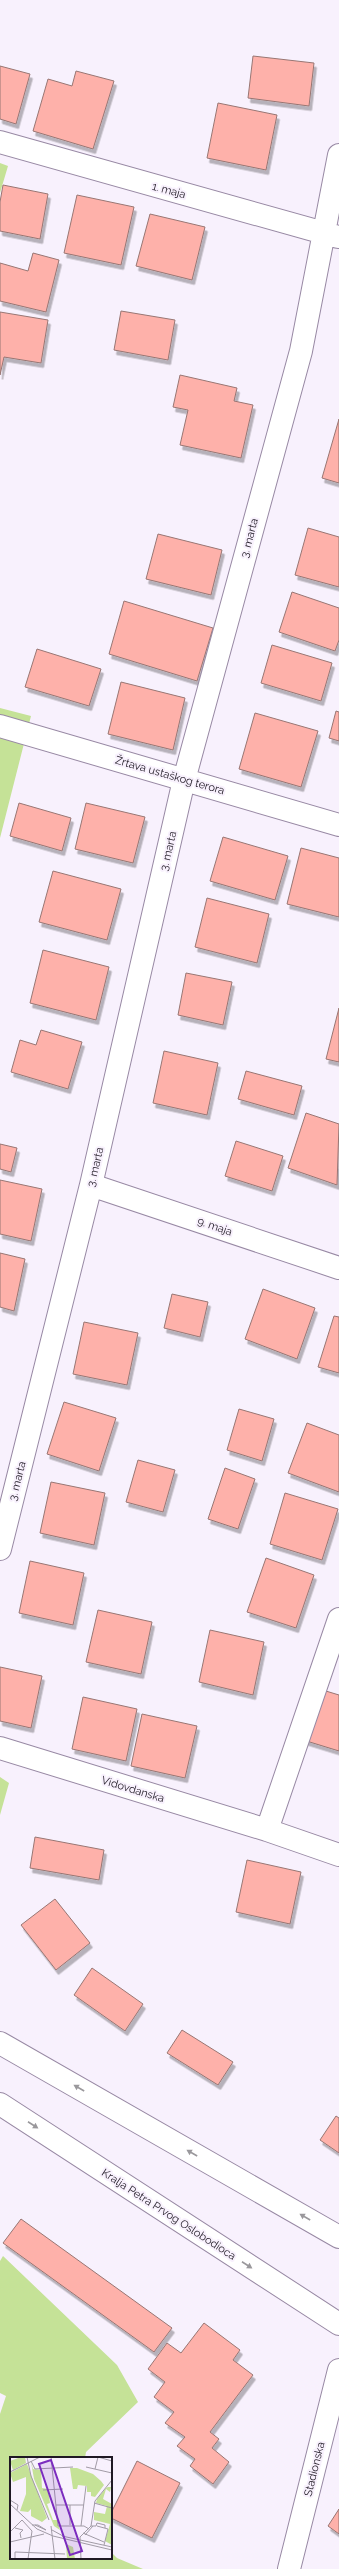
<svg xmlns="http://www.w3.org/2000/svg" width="339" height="2569" viewBox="0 0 339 2569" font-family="Raleway,sans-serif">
<defs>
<filter id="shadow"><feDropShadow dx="2.5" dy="4.5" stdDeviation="0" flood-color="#0004"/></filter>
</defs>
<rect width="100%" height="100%" fill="#f8f1fd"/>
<path fill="#c5e297" d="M0 163 8 166 0 193Z
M0 708 31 716 0 838Z
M0 1777 9 1783 0 1815Z
M3 2256 117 2365 138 2402 86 2452 85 2458H11V2558H111V2552L117 2558 143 2569H0V2414L6 2396 0 2393V2261Z"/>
<path fill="#feb1aa" stroke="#987673" filter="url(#shadow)" d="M253 56 314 63 309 106 248 98Z
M0 66 30 74 16 124 0 119Z
M76 71 114 81 93 149 33 131 48 79 72 86Z
M218 103 277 115 266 170 207 158Z
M3 185 48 194 40 239 0 231V202Z
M77 195 134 207 121 265 64 253Z
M150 214 205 227 192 280 136 266Z
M33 253 59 260 46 312 0 301V263L28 271Z
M121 311 175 320 168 360 114 350Z
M0 312 48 320 41 363 4 357 0 375Z
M180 375 237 388 234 401 253 405 241 458 180 445 188 410 173 407Z
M339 419V483L322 478Z
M308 528 339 537V587L295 575Z
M158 534 222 550 211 595 146 579Z
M292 592 339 608V640L335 651 279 632Z
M124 601 213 628 197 681 109 654Z
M272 645 332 663 321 701 261 683Z
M37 649 101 669 89 706 25 687Z
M121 682 185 698 173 750 108 734Z
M336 711 339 712V741L329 738Z
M255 713 318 731 301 787 239 769Z
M19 803 71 818 62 851 10 836Z
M86 803 145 817 133 863 75 849Z
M223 837 288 856 275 900 210 881Z
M301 848 339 858V917L287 904Z
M53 871 121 889 107 940 39 922Z
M207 898 269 914 257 963 195 947Z
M43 950 109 967 96 1020 30 1003Z
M186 973 232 982 223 1025 178 1015Z
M339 1008V1062L326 1059Z
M41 1030 82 1042 68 1089 11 1072 20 1040 36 1045Z
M164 1051 218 1063 207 1115 153 1103Z
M246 1071 302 1086 294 1115 238 1099Z
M306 1113 339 1124 337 1185 288 1168Z
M236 1141 283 1156 272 1191 225 1176Z
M0 1144 17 1148 11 1172 0 1169Z
M0 1180 42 1189 31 1241 0 1234Z
M0 1253 25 1259 14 1311 0 1307Z
M263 1289 315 1308 297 1359 245 1339Z
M172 1294 208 1302 200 1337 164 1328Z
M334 1316 339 1317V1373L318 1367Z
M84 1322 138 1333 127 1385 73 1374Z
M64 1402 116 1418 99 1471 47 1454Z
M239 1409 274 1419 262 1461 227 1450Z
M307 1423 339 1435V1492L288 1473Z
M138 1460 175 1470 163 1512 126 1502Z
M225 1468 255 1479 238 1529 208 1519Z
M51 1482 105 1493 94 1545 40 1533Z
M285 1493 338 1509 322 1560 270 1544Z
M266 1558 314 1575 296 1628 247 1612Z
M30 1561 84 1573 73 1625 19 1613Z
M98 1610 152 1622 141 1674 86 1662Z
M210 1630 264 1642 253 1695 199 1682Z
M0 1667 42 1676 31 1728 0 1721Z
M316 1688 339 1695V1751L300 1739Z
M83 1697 137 1709 126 1761 72 1749Z
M142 1714 197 1726 185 1778 131 1766Z
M35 1837 104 1850 99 1880 30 1868Z
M247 1860 301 1872 290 1924 236 1912Z
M55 1899 90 1943 56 1970 21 1925Z
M92 1968 143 2004 125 2031 74 1995Z
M182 2030 233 2062 218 2085 167 2053Z
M336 2116 339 2118V2153L320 2140Z
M21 2219 172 2328 154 2352 3 2243Z
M204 2323 240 2350 233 2360 253 2375 210 2432 219 2439 212 2448 229 2462 213 2484 190 2466 195 2459 177 2446 185 2437 165 2423 174 2412 154 2397 165 2382 148 2369 167 2343 181 2353Z
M137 2461 180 2483 152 2538 111 2518V2513Z
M339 2509V2534L328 2526Z"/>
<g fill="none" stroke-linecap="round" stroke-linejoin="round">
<defs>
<path id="minor" d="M0 142 338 237
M0 726 339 825
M91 1185 339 1268
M0 1549 91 1185 184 780 301 351 339 155
M0 1748 267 1830 339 1855
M267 1830 339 1619
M289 2569 339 2370"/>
<path id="primary" d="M0 2043 339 2237
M0 2104 339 2324"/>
</defs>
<use href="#minor" stroke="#9889a4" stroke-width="24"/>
<use href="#primary" stroke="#9889a4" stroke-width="24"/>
<use href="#minor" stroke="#fff" stroke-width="22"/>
<use href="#primary" stroke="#fff" stroke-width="22"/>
</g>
<defs><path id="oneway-solid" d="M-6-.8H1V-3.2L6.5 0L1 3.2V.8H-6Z"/></defs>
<g fill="#9a989c">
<use href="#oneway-solid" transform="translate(79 2088) rotate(-150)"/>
<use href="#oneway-solid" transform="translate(33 2125) rotate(33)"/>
<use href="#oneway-solid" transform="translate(192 2153) rotate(-150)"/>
<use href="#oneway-solid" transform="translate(305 2217) rotate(-150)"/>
<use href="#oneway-solid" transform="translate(247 2265) rotate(33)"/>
</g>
<g text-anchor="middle" stroke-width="4" stroke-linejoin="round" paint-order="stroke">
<g font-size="11" fill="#1f1924" stroke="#f8f1fd">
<text transform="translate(169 190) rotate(15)" y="4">1. maja</text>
<text transform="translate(249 538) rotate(-75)" y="4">3. marta</text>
<text transform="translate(170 775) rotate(16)" y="4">Žrtava ustaškog terora</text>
<text transform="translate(168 851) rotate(-77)" y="4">3. marta</text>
<text transform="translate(95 1167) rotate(-77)" y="4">3. marta</text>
<text transform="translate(215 1226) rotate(19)" y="4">9. maja</text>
<text transform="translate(17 1481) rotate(-76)" y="4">3. marta</text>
<text transform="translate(133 1789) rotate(17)" y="4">Vidovdanska</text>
<text transform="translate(169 2214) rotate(33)" y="4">Kralja Petra Prvog Oslobodioca</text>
<text transform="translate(314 2469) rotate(-76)" y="4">Stadionska</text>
</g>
</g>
<g transform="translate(10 2457)">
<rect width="102" height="102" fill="#f8f1fd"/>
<path d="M11 0H15L16 6 3 13 0 4ZM21 5 23 12 31 13 32 31 38 32 40 46 37 47 43 63H47L50 73 44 69 24 22ZM17 7 37 61 32 65 21 59V52L18 55 10 54 16 37V20L3 25 0 16ZM60 11H67L83 17 91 24 94 28 85 40 81 39V35H77V29L68 28 67 32H63ZM98 30H101L100 35 96 32 93 42 102 47V88L95 84 100 67 84 63V55L95 57 97 49 86 46 87 42 96 31ZM56 87 63 90 65 102H57Z" fill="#c5e297"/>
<path fill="none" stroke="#a19ba6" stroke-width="1" d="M17 0 21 19 39 63M41 0 48 69H74L79 72M21 4 25 12 63 10M76 10 102 16M85 12 88 0 102 4M0 15 30 0M33 33 53 32M0 43 8 48 7 53M84 46 102 51M0 47 27 72 43 79M46 48H74M60 48V68M12 63 22 74 18 102M22 68H28L36 73 25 68M41 69 45 102M71 69 76 29M81 69H86L87 66 95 68V71M87 69 98 72 94 88M5 71 13 73 10 76 11 81M42 73 53 79M0 75 12 63M73 76 94 85M75 78 83 69M43 79 102 93M52 79 102 90M0 85 34 77M5 102V95L55 97M71 102 70 80 81 69 85 44 102 23"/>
<path fill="#7b2cbf" fill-opacity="0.15" stroke="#7b2cbf" stroke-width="2" d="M41 3 72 94 60 98 29 7Z"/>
<rect width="102" height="102" fill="none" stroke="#1f1924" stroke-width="2"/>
</g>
</svg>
